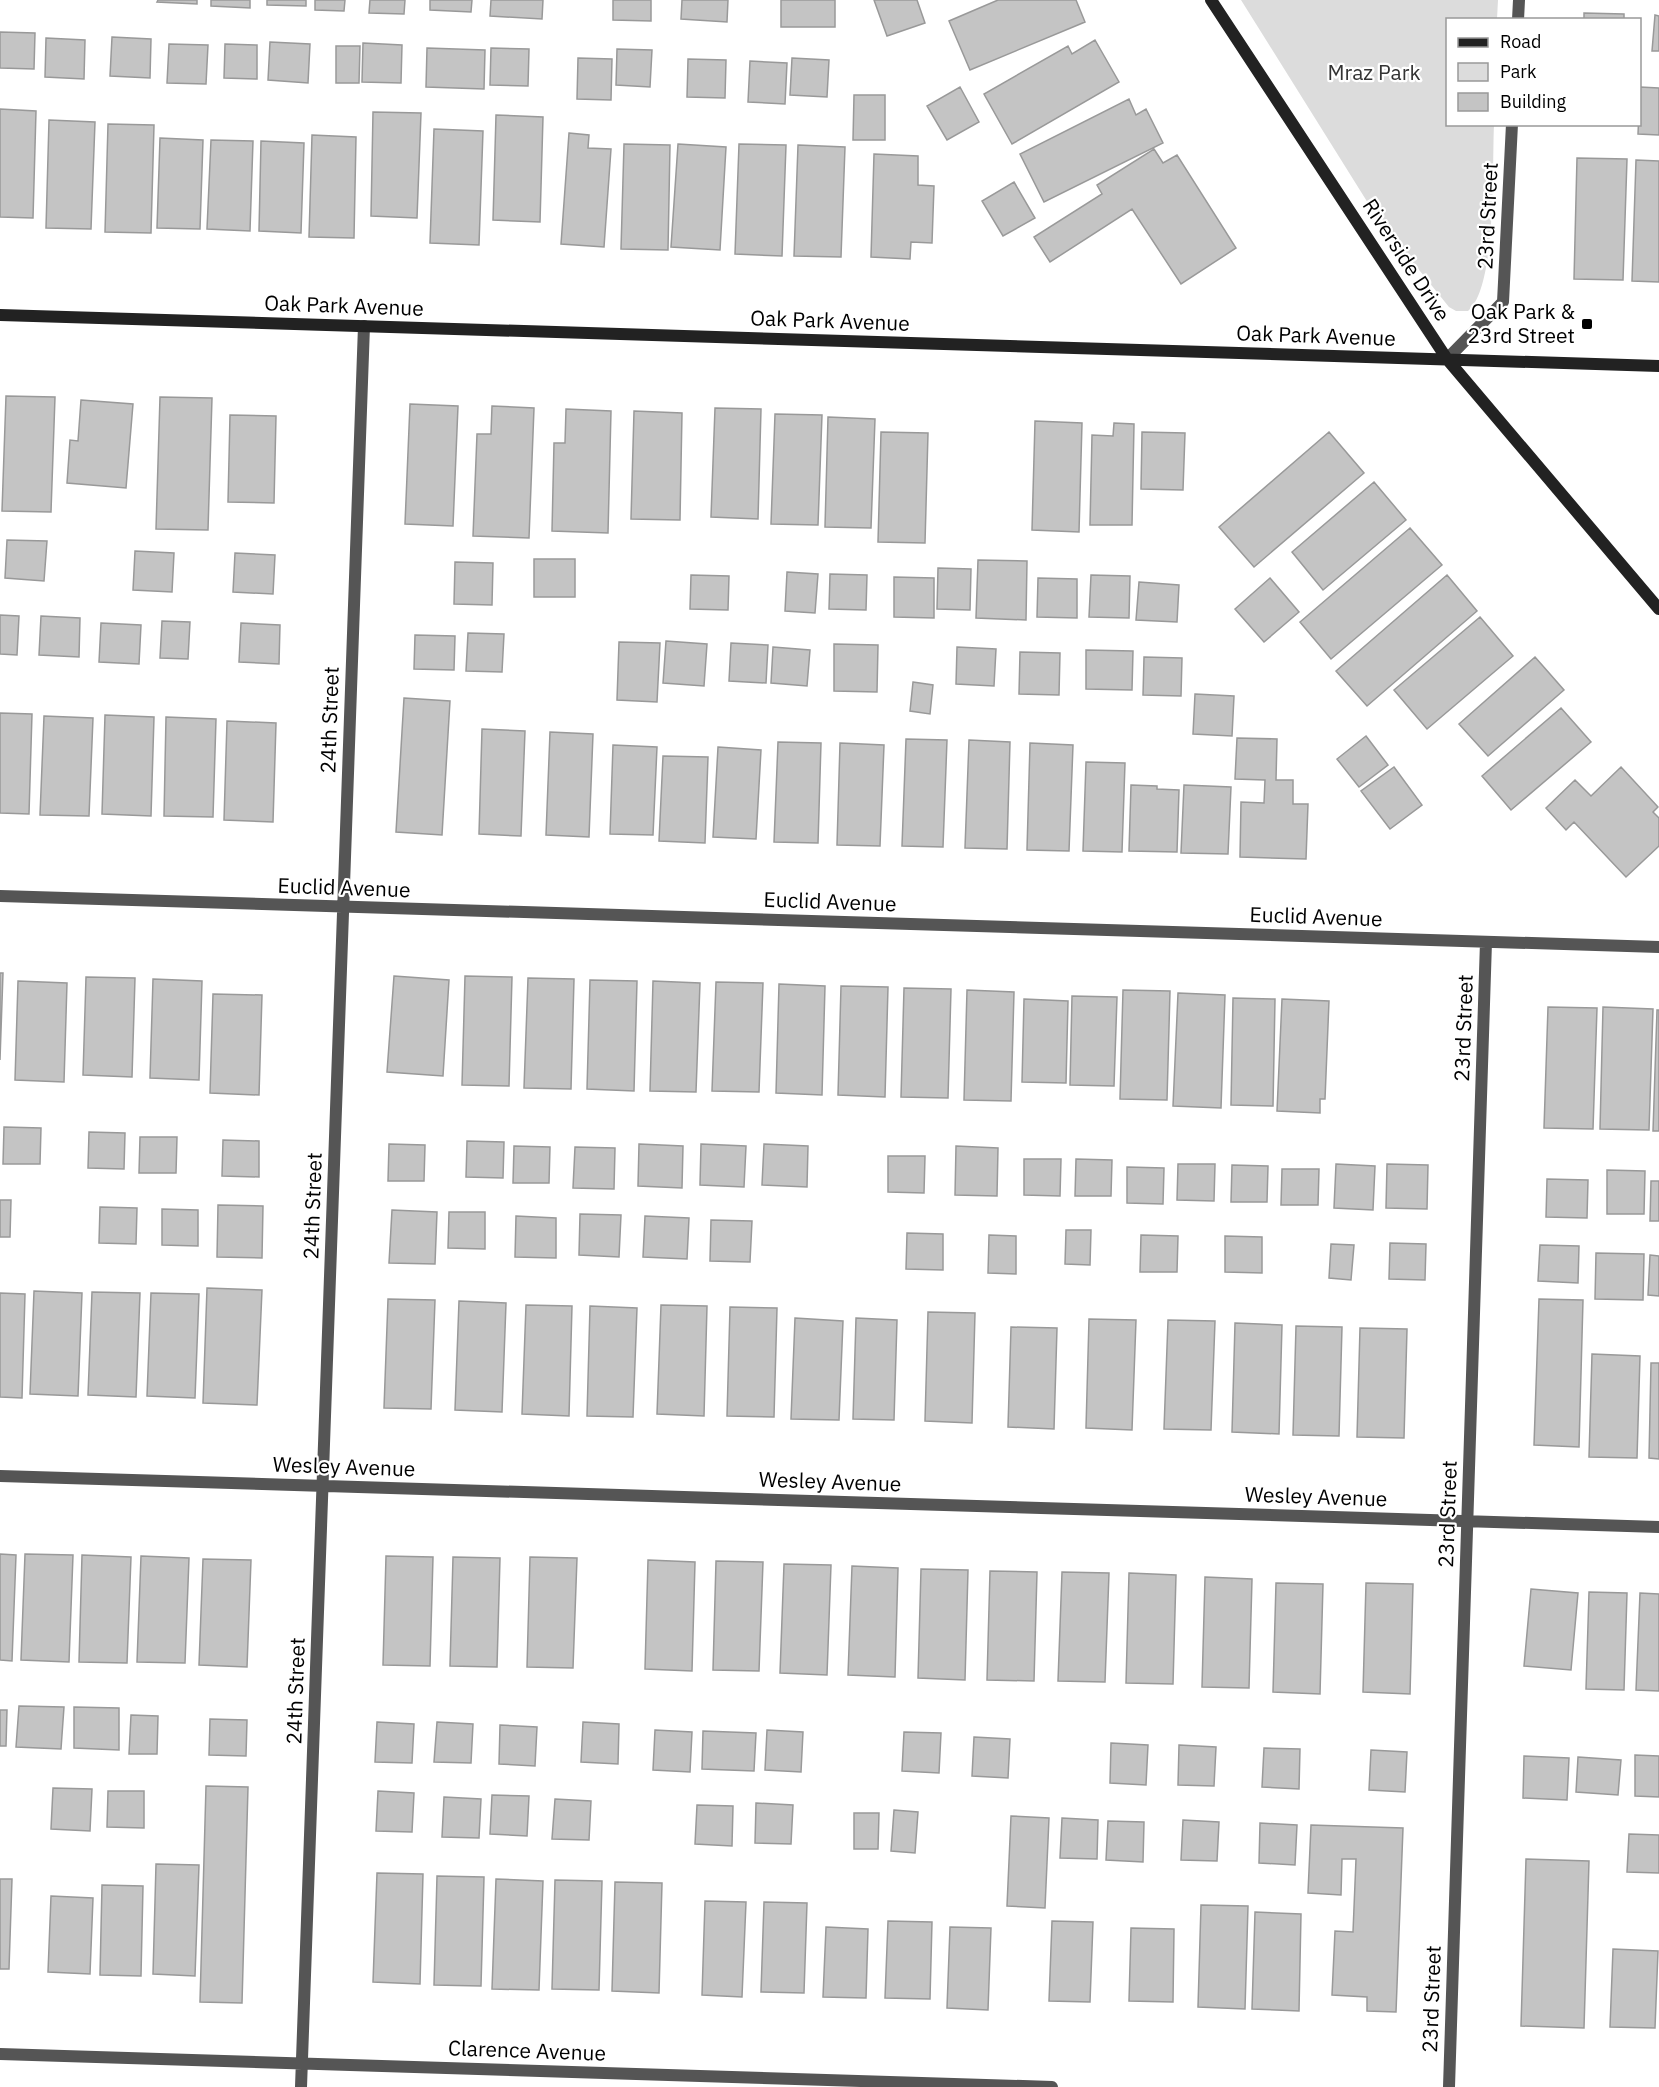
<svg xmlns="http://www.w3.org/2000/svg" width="1659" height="2087" viewBox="0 0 1659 2087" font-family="'IBM Plex Sans',sans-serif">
<rect width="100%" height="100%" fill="#fff"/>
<path fill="#dcdcdc" d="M1241 0H1498L1497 19 1448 20V124L1494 125C1492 164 1497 287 1468 311H1456L1449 307 1378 219Z"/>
<path fill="#c4c4c4" stroke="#999" stroke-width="1.5" d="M158 0H197V4L157 2Z
M211 0H250V8L211 6Z
M267 0H306V6L267 5Z
M315 0H345L344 11 315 10Z
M370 0H405L404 14 369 13Z
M430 0H472L471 12 430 10Z
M491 0H543L542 19 490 16Z
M613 0H651V21L613 20Z
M682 0H728L727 22 681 19Z
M781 0H835V27H781Z
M874 0H917L925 23 887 36Z
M998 0H1076L1085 22 970 70 949 21Z
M1584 13 1624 14V20H1584Z
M1655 15 1659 16V51H1652Z
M0 32 35 33 34 69 0 68Z
M112 37 151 39 150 78 110 76Z
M46 38 85 40 84 79 45 77Z
M1095 40 1119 82 1012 144 984 94 1068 46 1072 54Z
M270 42 310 44 308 83 268 80Z
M363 43 402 45 401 83 362 82Z
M169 44 208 45 206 84 167 83Z
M225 44 257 45V79L224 78Z
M336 46H360L359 83H336Z
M427 48 485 50 484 89 426 87Z
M491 48 529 49 528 86 490 85Z
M617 49 652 50 650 87 616 85Z
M578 58 612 59 611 100 577 99Z
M792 58 829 60 827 97 790 95Z
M688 59 726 60 725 98 687 97Z
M750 61 787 63 785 104 748 102Z
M960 87 979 122 947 140 927 106Z
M1640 87 1659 88V135L1638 134Z
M854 95H885V140H853Z
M1129 99 1136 115 1146 109 1163 143 1044 202 1020 154Z
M0 109 36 111 33 218 0 217Z
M373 112 421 113 417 218 371 216Z
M496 115 543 117 540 222 493 220Z
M49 120 95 122 91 229 46 228Z
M108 124 154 125 151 233 105 232Z
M434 129 483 131 479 245 430 243Z
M569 133 589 135 588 148 611 149 604 247 561 244Z
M312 135 356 137 354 238 309 237Z
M160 138 203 140 200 229 157 228Z
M211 140 253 141 250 231 207 229Z
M261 141 304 143 301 233 259 231Z
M624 144 670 145 668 250 621 249Z
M678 144 726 147 720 250 671 247Z
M739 144 786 145 782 256 735 254Z
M798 145 845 147 841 257 794 256Z
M1154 149 1163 163 1177 155 1236 248 1181 284 1132 209 1050 262 1034 237 1102 194 1097 185Z
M874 154 918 156V185L934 186 932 243 911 242 910 259 871 257Z
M1577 158 1627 159 1623 280 1574 279Z
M1636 160 1659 161V282L1632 281Z
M1014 182 1035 218 1003 236 982 201Z
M6 396 55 397 51 512 2 511Z
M160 397 212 398 208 530 156 529Z
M81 400 133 404 126 488 67 483 70 440 78 441Z
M410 404 458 406 453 526 405 524Z
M492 406 534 408 529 538 473 536 477 434H491Z
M715 408 761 409 758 519 711 517Z
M566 409 611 411 608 533 552 531 554 443H565Z
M634 411 682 413 680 520 631 519Z
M775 414 822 415 818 525 771 524Z
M230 415 276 416 274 503 228 502Z
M828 417 875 419 871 528 825 527Z
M1035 421 1082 423 1079 532 1032 530Z
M1114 423 1134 424 1132 525H1090L1092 435 1113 436Z
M881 432 928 433 925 543 878 542Z
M1142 432 1185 433 1183 490 1141 489Z
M1329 432 1364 473 1254 567 1219 527Z
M1374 482 1406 520 1323 590 1292 552Z
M1410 528 1442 565 1331 659 1300 622Z
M7 540 47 541 44 581 5 578Z
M135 551 174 553 172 592 133 590Z
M235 553 275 555 273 594 233 592Z
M534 559H575V597H534Z
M978 560 1027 561 1026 620 976 618Z
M455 562 493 563 492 605 454 604Z
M938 568 971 569 970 610 937 609Z
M787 572 818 574 815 613 785 611Z
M830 574 867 575 866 610 829 609Z
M691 575 729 576 728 610 690 609Z
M1091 575 1130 576 1129 618 1089 617Z
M1447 575 1477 611 1367 706 1336 671Z
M894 577 934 578V618L894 617Z
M1038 578 1077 579V618L1037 617Z
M1270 578 1299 612 1264 642 1235 609Z
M1139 582 1179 585 1177 622 1136 620Z
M0 615 19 616 17 655 0 654Z
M41 616 80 618 79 657 39 655Z
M1480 617 1513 656 1427 729 1394 690Z
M162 621 190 622 188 659 160 658Z
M101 623 141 625 139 664 99 662Z
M241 623 280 625 279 664 239 662Z
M468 633 504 634 502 672 466 671Z
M415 635 455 636 454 670 414 669Z
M666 641 707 644 704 686 663 683Z
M619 642 660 643 657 702 617 700Z
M731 643 768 645 766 683 729 681Z
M834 644 878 645 877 692 834 691Z
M773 647 810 650 807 686 771 683Z
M957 647 996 649 994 686 956 684Z
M1086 650 1133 651 1132 690 1086 689Z
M1020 652 1060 653 1059 695 1019 694Z
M1144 657 1182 658 1181 696 1143 695Z
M1535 657 1564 690 1488 756 1459 724Z
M913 682 933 685 930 714 910 711Z
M1195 694 1234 696 1232 736 1193 734Z
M404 698 450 701 442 835 396 832Z
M1561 708 1591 742 1511 810 1482 776Z
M0 713 32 714 29 814 0 813Z
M105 715 154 717 151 816 102 814Z
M44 716 93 718 89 816 40 815Z
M166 717 216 719 213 817 164 816Z
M227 721 276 723 273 822 224 820Z
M482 729 525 731 521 836 479 834Z
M550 732 593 734 589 837 546 835Z
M1366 736 1388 765 1359 787 1337 759Z
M1237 738 1277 739 1276 780H1293V804H1308L1306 859 1240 857 1241 802 1264 803 1265 780 1235 779Z
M906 739 947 740 943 847 902 846Z
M969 740 1010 742 1007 849 965 848Z
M778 742 821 743 818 843 774 842Z
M840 743 884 745 880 846 837 845Z
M1030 743 1073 745 1069 851 1027 850Z
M613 745 657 747 653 835 610 834Z
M718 747 761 750 756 839 713 837Z
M663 756 708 757 705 843 659 841Z
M1086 762 1125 763 1122 852 1083 851Z
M1394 767 1422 805 1390 829 1361 791Z
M1621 767 1658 807 1653 812 1659 818V846L1626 877 1574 822 1566 830 1546 808 1575 780 1591 796Z
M1131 785 1157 786V789L1179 790 1177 852 1129 851Z
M1184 785 1231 787 1228 854 1181 853Z
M0 973H3L0 1060Z
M394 976 449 980 443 1076 387 1072Z
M465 976 512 977 509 1086 462 1085Z
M86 977 135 978 132 1077 83 1075Z
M528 978 574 979 571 1089 524 1088Z
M153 979 202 981 199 1080 150 1078Z
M590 980 637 981 634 1091 587 1089Z
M18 981 67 983 64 1082 15 1080Z
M653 981 700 983 696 1092 650 1091Z
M716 982 763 983 759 1092 712 1091Z
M779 984 825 986 822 1095 776 1093Z
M841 986 888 987 885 1097 838 1095Z
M904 988 951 989 948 1098 901 1097Z
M967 990 1014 992 1011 1101 964 1100Z
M1123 990 1170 991 1167 1100 1120 1099Z
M1178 993 1225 995 1221 1108 1173 1106Z
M213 994 262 995 259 1095 210 1093Z
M1072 996 1117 997 1114 1086 1070 1085Z
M1233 998 1275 999 1273 1106 1231 1105Z
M1024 999 1068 1001 1066 1083 1022 1082Z
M1282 999 1329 1001 1325 1099H1320V1113L1277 1111Z
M1548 1007 1597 1008 1593 1129 1544 1128Z
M1603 1007 1653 1009 1649 1130 1600 1129Z
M1657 1010H1659V1131H1653Z
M4 1127 41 1128 40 1164H3Z
M89 1132 125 1133 124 1169 88 1168Z
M140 1137H177L176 1173H139Z
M223 1140 259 1141V1177L222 1176Z
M467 1141 504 1142 503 1178 466 1177Z
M389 1144 425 1145 424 1181H388Z
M639 1144 683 1146 682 1188 638 1186Z
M701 1144 746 1146 744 1187 700 1185Z
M764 1144 808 1146 807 1187 762 1185Z
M514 1146 550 1147 549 1183H513Z
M956 1146 998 1148 997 1196 955 1195Z
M575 1147 615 1148 614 1189 573 1188Z
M888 1156H925L924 1193 888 1192Z
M1024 1159H1061L1060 1196 1024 1195Z
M1076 1159 1112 1160 1111 1196H1075Z
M1178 1164H1215L1214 1201 1177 1200Z
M1336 1164 1375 1166 1373 1210 1334 1208Z
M1387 1164 1428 1165 1427 1209 1386 1208Z
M1232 1165 1268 1166 1267 1202H1231Z
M1127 1167 1164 1168 1163 1204 1127 1203Z
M1282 1169H1319L1318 1205H1281Z
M1607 1170 1645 1171 1644 1214H1607Z
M1547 1179 1588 1180 1587 1218 1546 1217Z
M1651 1181H1659V1221H1650Z
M0 1200H11L10 1237H0Z
M218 1205 263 1206 262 1258 217 1257Z
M100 1207 137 1208 136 1244 99 1243Z
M162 1209 198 1210V1246L162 1245Z
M392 1210 437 1212 435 1264 389 1263Z
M449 1212H485V1249L448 1248Z
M580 1214 621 1215 619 1257 579 1255Z
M516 1216 556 1218V1258L515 1257Z
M645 1216 689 1218 687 1259 643 1257Z
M711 1220 752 1221 750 1262 710 1261Z
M1066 1230H1091L1090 1265 1065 1264Z
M907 1233 943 1234V1270L906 1269Z
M989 1235 1016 1236V1274L988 1273Z
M1141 1235 1178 1236 1177 1272H1140Z
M1225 1236 1262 1237V1273L1225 1272Z
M1390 1243 1426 1244 1425 1280 1389 1279Z
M1331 1244 1354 1245 1351 1280 1329 1278Z
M1540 1245 1579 1246 1578 1283 1538 1281Z
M1596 1253 1644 1254 1643 1300 1595 1299Z
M1650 1255 1659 1256V1296L1648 1295Z
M207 1288 262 1290 257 1405 203 1403Z
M34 1291 82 1293 78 1396 30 1394Z
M92 1292 140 1293 136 1397 88 1395Z
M0 1293 25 1294 22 1398 0 1397Z
M151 1293 199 1294 195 1398 147 1396Z
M388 1299 435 1300 431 1409 384 1408Z
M1539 1299 1583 1300 1579 1447 1534 1445Z
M459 1301 506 1303 502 1412 455 1410Z
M526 1305 572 1306 569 1416 522 1414Z
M661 1305 707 1306 704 1416 657 1414Z
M590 1306 637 1308 633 1417 587 1416Z
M730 1307 777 1308 774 1417 727 1416Z
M928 1312 975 1313 972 1423 925 1421Z
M795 1318 843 1321 839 1420 791 1419Z
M856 1318 897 1320 894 1420 853 1419Z
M1089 1319 1136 1320 1132 1430 1086 1428Z
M1168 1320 1215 1321 1211 1430 1164 1429Z
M1235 1323 1282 1325 1279 1434 1232 1432Z
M1296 1326 1342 1327 1339 1436 1293 1435Z
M1011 1327 1057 1328 1054 1429 1008 1427Z
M1360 1328 1407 1329 1404 1438 1357 1437Z
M1592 1354 1640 1356 1637 1458 1589 1457Z
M1651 1363H1659V1459L1649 1458Z
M0 1554 16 1555 12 1661 0 1660Z
M25 1554 73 1555 69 1662 21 1660Z
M82 1555 131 1557 127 1663 79 1662Z
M141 1556 189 1558 185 1663 137 1662Z
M386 1556 433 1557 430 1666 383 1665Z
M453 1557 500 1558 497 1667 450 1666Z
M530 1557 577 1558 573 1668 527 1667Z
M203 1559 251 1560 247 1667 199 1665Z
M648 1560 695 1562 692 1671 645 1669Z
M716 1561 763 1562 759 1671 713 1670Z
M784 1564 831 1565 827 1675 780 1673Z
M852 1566 898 1568 895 1677 848 1675Z
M921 1569 968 1570 965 1680 918 1678Z
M990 1571 1037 1572 1034 1681 987 1680Z
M1062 1572 1109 1573 1105 1682 1058 1681Z
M1129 1573 1176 1575 1173 1684 1126 1683Z
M1205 1577 1252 1579 1249 1688 1202 1687Z
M1276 1583 1323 1584 1320 1694 1273 1692Z
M1366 1583 1413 1584 1410 1694 1363 1692Z
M1531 1589 1578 1593 1571 1670 1524 1666Z
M1589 1592 1627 1593 1624 1690 1586 1689Z
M1640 1593 1659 1594V1691L1636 1690Z
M19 1706 64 1707 61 1749 16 1747Z
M74 1707 119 1708V1750L74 1748Z
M0 1710H7L6 1746H0Z
M131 1715 158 1716 157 1754H129Z
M210 1719 247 1720 246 1756 209 1755Z
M377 1722 414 1724 412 1763 375 1762Z
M437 1722 473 1724 471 1763 434 1762Z
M583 1722 619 1724 618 1764 581 1762Z
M500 1725 537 1727 535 1766 499 1764Z
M655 1730 692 1732 690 1772 653 1770Z
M767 1730 803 1732 801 1772 765 1770Z
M703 1731 756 1733 754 1771 702 1769Z
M904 1732 941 1733 939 1773 902 1771Z
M974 1737 1010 1739 1008 1778 972 1776Z
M1111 1743 1148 1745 1146 1785 1110 1783Z
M1179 1745 1216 1747 1214 1786 1178 1785Z
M1264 1748 1300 1749 1299 1789 1262 1787Z
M1371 1750 1407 1752 1405 1792 1369 1790Z
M1635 1755 1659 1756V1797L1635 1796Z
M1524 1756 1569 1758 1567 1800 1523 1798Z
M1578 1757 1621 1760 1618 1795 1576 1792Z
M206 1786 248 1787 242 2003 200 2002Z
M53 1788 92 1789 90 1831 51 1829Z
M108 1791H144V1828L107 1827Z
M378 1791 414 1793 412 1832 376 1831Z
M492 1795 529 1796 527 1836 490 1834Z
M444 1797 481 1799 479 1838 442 1837Z
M555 1799 591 1801 589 1840 552 1839Z
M756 1803 793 1805 791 1844 755 1843Z
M697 1805 733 1806 732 1846 695 1844Z
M894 1810 918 1812 915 1853 891 1851Z
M854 1813H879L878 1849H854Z
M1011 1816 1049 1818 1045 1908 1007 1906Z
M1062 1818 1098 1820 1097 1859 1060 1858Z
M1183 1820 1219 1822 1217 1861 1181 1860Z
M1108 1821 1144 1822 1143 1862 1106 1860Z
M1260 1823 1297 1825 1295 1865 1259 1863Z
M1311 1825 1403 1828 1396 2012 1367 2011V1997L1332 1995 1335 1931 1353 1932 1356 1859H1342L1341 1895 1308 1893Z
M1629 1834 1659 1835V1873L1627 1872Z
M1526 1859 1589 1861 1584 2028 1521 2026Z
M156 1864 199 1865 195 1976 153 1974Z
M377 1873 423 1874 420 1984 373 1982Z
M437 1876 484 1877 481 1986 434 1985Z
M0 1879H12L9 1969H0Z
M496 1879 543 1881 539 1990 492 1989Z
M555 1880 602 1881 599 1990 552 1989Z
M615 1882 662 1883 659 1993 612 1991Z
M102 1885 143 1886 141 1976 100 1975Z
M51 1896 93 1898 90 1974 48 1972Z
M705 1901 746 1902 742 1997 702 1995Z
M764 1902 807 1903 804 1993 761 1992Z
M1201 1905 1248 1906 1245 2009 1198 2007Z
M1255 1912 1301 1914 1299 2011 1252 2009Z
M888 1921 932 1922 930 1999 885 1998Z
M1052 1921 1093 1922 1090 2002 1049 2001Z
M826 1927 868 1929 866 1998 823 1997Z
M950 1927 991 1928 988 2010 947 2008Z
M1131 1928 1174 1929 1173 2002 1129 2001Z
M1613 1949 1658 1951 1655 2028 1610 2027Z"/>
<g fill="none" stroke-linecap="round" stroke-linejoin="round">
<path stroke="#555" stroke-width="12" d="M1518 20 1519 0
M1447 359 1503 302 1512 124
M0 896 1659 947
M0 1476 1659 1527
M0 2054 1052 2087
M301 2087 364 326
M1449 2087 1486 942"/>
<path stroke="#222" stroke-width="12" d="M1211 0 1447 359 1659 609
M0 315 1659 366"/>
</g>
<rect fill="#000" stroke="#fff" stroke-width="2" x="1581" y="318" width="12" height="12" rx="3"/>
<g text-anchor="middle" stroke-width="4.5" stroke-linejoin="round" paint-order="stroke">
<g font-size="21" fill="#333" stroke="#fff">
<text x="1374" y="80">Mraz Park</text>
</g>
<g font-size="21" fill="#000" stroke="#fff">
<text transform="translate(1488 216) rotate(-87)" y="7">23rd Street</text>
<text transform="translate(1406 260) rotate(57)" y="7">Riverside Drive</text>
<text transform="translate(344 306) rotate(2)" y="7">Oak Park Avenue</text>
<text transform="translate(830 321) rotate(2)" y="7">Oak Park Avenue</text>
<text transform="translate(1316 336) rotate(2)" y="7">Oak Park Avenue</text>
<text transform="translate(330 720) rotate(-88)" y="7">24th Street</text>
<text transform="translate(344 888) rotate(2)" y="7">Euclid Avenue</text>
<text transform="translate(830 902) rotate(2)" y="7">Euclid Avenue</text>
<text transform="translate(1316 917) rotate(2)" y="7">Euclid Avenue</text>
<text transform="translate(1464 1028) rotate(-88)" y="7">23rd Street</text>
<text transform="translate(313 1206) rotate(-88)" y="7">24th Street</text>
<text transform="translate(344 1467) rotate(2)" y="7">Wesley Avenue</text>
<text transform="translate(830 1482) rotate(2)" y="7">Wesley Avenue</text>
<text transform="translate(1316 1497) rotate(2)" y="7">Wesley Avenue</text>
<text transform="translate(1448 1514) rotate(-88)" y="7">23rd Street</text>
<text transform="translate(296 1691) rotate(-88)" y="7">24th Street</text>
<text transform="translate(1432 1999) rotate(-88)" y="7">23rd Street</text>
<text transform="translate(527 2051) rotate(2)" y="7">Clarence Avenue</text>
</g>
<g font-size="21" fill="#000" stroke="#fff" text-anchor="end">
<text x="1575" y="319">Oak Park &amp;<tspan x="1575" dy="24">23rd Street</tspan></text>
</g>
</g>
<rect x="1446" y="18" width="195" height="108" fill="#ffffff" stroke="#999999" stroke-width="1.5"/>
<rect x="1458" y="38" width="30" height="9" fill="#222222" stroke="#999999" stroke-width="1.5"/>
<text x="1500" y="48" font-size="18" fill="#000000">Road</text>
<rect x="1458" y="63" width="30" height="18" fill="#dcdcdc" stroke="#999999" stroke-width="1.5"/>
<text x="1500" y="78" font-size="18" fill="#000000">Park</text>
<rect x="1458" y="93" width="30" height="18" fill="#c4c4c4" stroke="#999999" stroke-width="1.5"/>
<text x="1500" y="108" font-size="18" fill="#000000">Building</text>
</svg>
